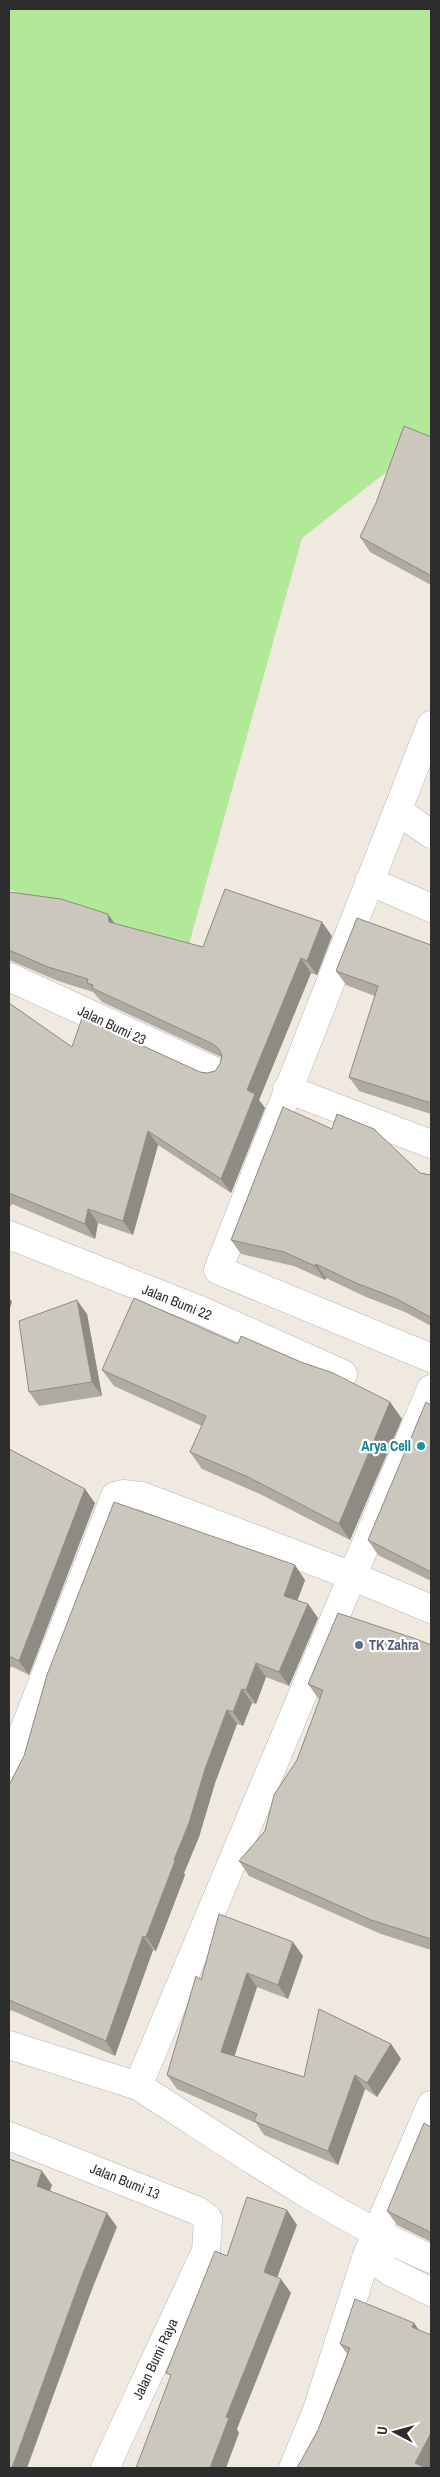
<svg xmlns="http://www.w3.org/2000/svg" width="440" height="2477" viewBox="0 0 440 2477" font-family="'Archivo Narrow',sans-serif">
<rect width="100%" height="100%" fill="#efe9df"/>
<path fill="#b1e998" d="M9 9H431V437L302 538 181 973 9 889Z"/>
<g fill="none" stroke-linecap="round" stroke-linejoin="round">
<defs>
<path id="minor" d="M431 725 218 1270 431 1358
M398 811 431 834
M369 881 431 908
M9 977 216 1072
M287 1089 431 1144
M9 1235 200 1310 343 1374
M431 1389 138 2086C234 2147 327 2213 431 2259
M9 1769 115 1496 123 1494 142 1496 352 1576 431 1609
M9 2045 138 2086
M9 2136 198 2211 208 2219 206 2251 105 2468
M367 2255 389 2271 431 2292
M293 2468 317 2410 367 2255 431 2105"/>
</defs>
<use href="#minor" stroke="#b3b5c1" stroke-width="29"/>
<use href="#minor" stroke="#fff" stroke-width="28"/>
</g>
<path fill="#afaba3" d="M431 437V585L370 552 360 537Z
M9 892 115 924 203 947 332 936 317 975 311 973 259 1100 265 1108 231 1193 158 1145 133 1235 98 1223 95 1239 12 1204 11 1206 9 1205V1003L72 1047 207 1073 215 1071 220 1064 221 1057 102 1002 93 992 58 981 9 960Z
M431 945V1114L359 1091 349 1077 375 996 346 985 336 971Z
M420 1173 431 1175V1326L405 1312 366 1297 326 1278 325 1280 294 1266 241 1254 231 1240Z
M87 1314 102 1396 39 1406 29 1392Z
M238 1344 390 1402 402 1419 350 1540 260 1494 202 1469 190 1452 202 1426 114 1386 102 1370Z
M431 1405V1581L378 1555 368 1540Z
M9 1449 95 1503 29 1675 11 1666 9 1670Z
M305 1580 297 1600 308 1604 318 1618 289 1686 266 1677 256 1704 252 1703 243 1726 237 1724 215 1783 199 1837 184 1873 185 1875 156 1951 153 1950 115 2056 11 2010 9 2014V1785Z
M431 1645V1950L381 1934 249 1876 239 1861 265 1831 297 1760 320 1699 318 1698 308 1684Z
M303 1956 288 1999 257 1987 234 2056 304 2077 391 2044 401 2059 377 2097 365 2089 338 2165 264 2135 256 2123 177 2089 167 2075 201 1980Z
M431 2127V2242L397 2225 387 2211Z
M414 2323 418 2329 318 2430 347 2354 340 2344Z"/>
<path fill="#8e8b84" d="M108 914 118 928 109 922Z
M322 922 332 936 317 975 307 961Z
M301 958 311 973 259 1100 265 1108 231 1193 221 1179 247 1090Z
M148 1131 158 1145 133 1235 123 1221Z
M88 1209 98 1223 95 1239 85 1224Z
M316 1264 326 1278 325 1280 315 1266Z
M9 1297 12 1302 9 1311Z
M77 1300 87 1314 102 1396 92 1382Z
M390 1402 402 1419 350 1540 339 1524Z
M85 1489 95 1503 29 1675 19 1661Z
M295 1565 305 1580 294 1610 284 1596Z
M308 1604 318 1618 289 1686 279 1672Z
M9 1663 11 1666 9 1670Z
M256 1663 266 1677 256 1704 246 1690Z
M242 1689 252 1703 243 1726 233 1712Z
M227 1710 237 1724 215 1783 199 1837 184 1873 185 1875 156 1951 146 1937 174 1860 205 1769Z
M143 1936 153 1950 115 2056 106 2041Z
M293 1942 303 1956 288 1999 278 1985Z
M247 1973 257 1987 231 2067 221 2052Z
M391 2044 401 2059 377 2097 367 2083Z
M355 2075 365 2089 338 2165 328 2151Z
M42 2171 52 2185 47 2200 37 2186Z
M287 2210 297 2225 274 2286 264 2272Z
M107 2213 117 2227 91 2292 27 2468H12L81 2278Z
M281 2279 291 2293 237 2429 239 2433 226 2468H210L226 2417Z
M414 2323 424 2337 412 2327Z
M431 2433V2466L430 2468H419L415 2463Z"/>
<path fill="#cbc7bd" stroke="#8e8b84" d="M404 426 431 437V572L430 575 360 537 376 503Z
M225 889 322 922 307 961 301 958 247 1090 255 1094 221 1179 148 1131 123 1221 88 1209 85 1224 9 1193V1003L72 1047 82 1018 200 1072 207 1073 215 1071 220 1064 222 1056 219 1049 213 1044 92 988 93 985 87 983 88 979 48 967 9 950V892L61 899 108 914 109 922 203 947Z
M357 918 431 945V1103L349 1077 378 986 336 971Z
M283 1107 332 1129 337 1114 374 1129 420 1173 431 1175V1312L430 1317 395 1298 356 1283 316 1264 315 1266 284 1252 231 1240Z
M134 1298 238 1344 241 1336 301 1362 333 1373 390 1402 339 1524 248 1477 190 1452 206 1416 102 1370Z
M77 1300 92 1382 29 1392 19 1321Z
M426 1402 431 1405V1572L368 1540Z
M9 1449 85 1489 19 1661 9 1656Z
M114 1502 295 1565 284 1596 308 1604 279 1672 256 1663 246 1690 242 1689 233 1712 227 1710 205 1769 189 1823 174 1860 175 1861 146 1937 143 1936 106 2041 9 2000V1785L24 1756 47 1675Z
M338 1613 416 1639 431 1645V1939L371 1920 239 1861 265 1831 274 1795 297 1760 323 1690 308 1684Z
M219 1914 293 1942 278 1985 247 1973 221 2052 304 2077 319 2009 391 2044 367 2083 355 2075 328 2151 254 2121 257 2114 167 2075 196 1976 201 1980Z
M424 2123 431 2127V2234L428 2231 387 2211Z
M9 2159 42 2171 37 2186 107 2213 81 2278 12 2468H9Z
M247 2197 287 2210 264 2272 281 2279 226 2417 229 2418 210 2468H136L171 2375 166 2373 215 2251 227 2256Z
M355 2299 414 2323 412 2327 431 2335V2433L415 2463 426 2468H297L318 2430 350 2348 340 2344Z"/>
<circle fill="#0f9aa8" stroke="#fff" stroke-width="2" cx="421" cy="1446" r="5"/>
<circle fill="#5c6f8a" stroke="#fff" stroke-width="2" cx="359" cy="1645" r="5"/>
<g text-anchor="middle" stroke-width="4.5" stroke-linejoin="round" paint-order="stroke">
<g font-size="14" fill="#2d2d2d" stroke="#fff">
<text transform="translate(112 1025) rotate(25)" y="5">Jalan Bumi 23</text>
<text transform="translate(177 1302) rotate(22)" y="5">Jalan Bumi 22</text>
<text transform="translate(125 2181) rotate(22)" y="5">Jalan Bumi 13</text>
<text transform="translate(155 2359) rotate(-65)" y="5">Jalan Bumi Raya</text>
</g>
<g font-size="14" font-weight="bold" fill="#0d838f" stroke="#fff" text-anchor="end">
<text x="411" y="1451">Arya Cell</text>
</g>
<g font-size="14" font-weight="bold" fill="#4e5e75" stroke="#fff" text-anchor="start">
<text x="369" y="1650">TK Zahra</text>
</g>
</g>
<rect width="440" height="2477" fill="none" stroke="#2d2d2d" stroke-width="20"/>
<g transform="translate(395 2432) rotate(276)" stroke="#ffffff" stroke-width="4" paint-order="stroke">
<path d="M0-4L9 19L0 12L-9 19Z" fill="#2d2d2d"/>
<text y="-8" font-size="14" font-weight="bold" text-anchor="middle" fill="#2d2d2d">U</text>
</g>
</svg>
